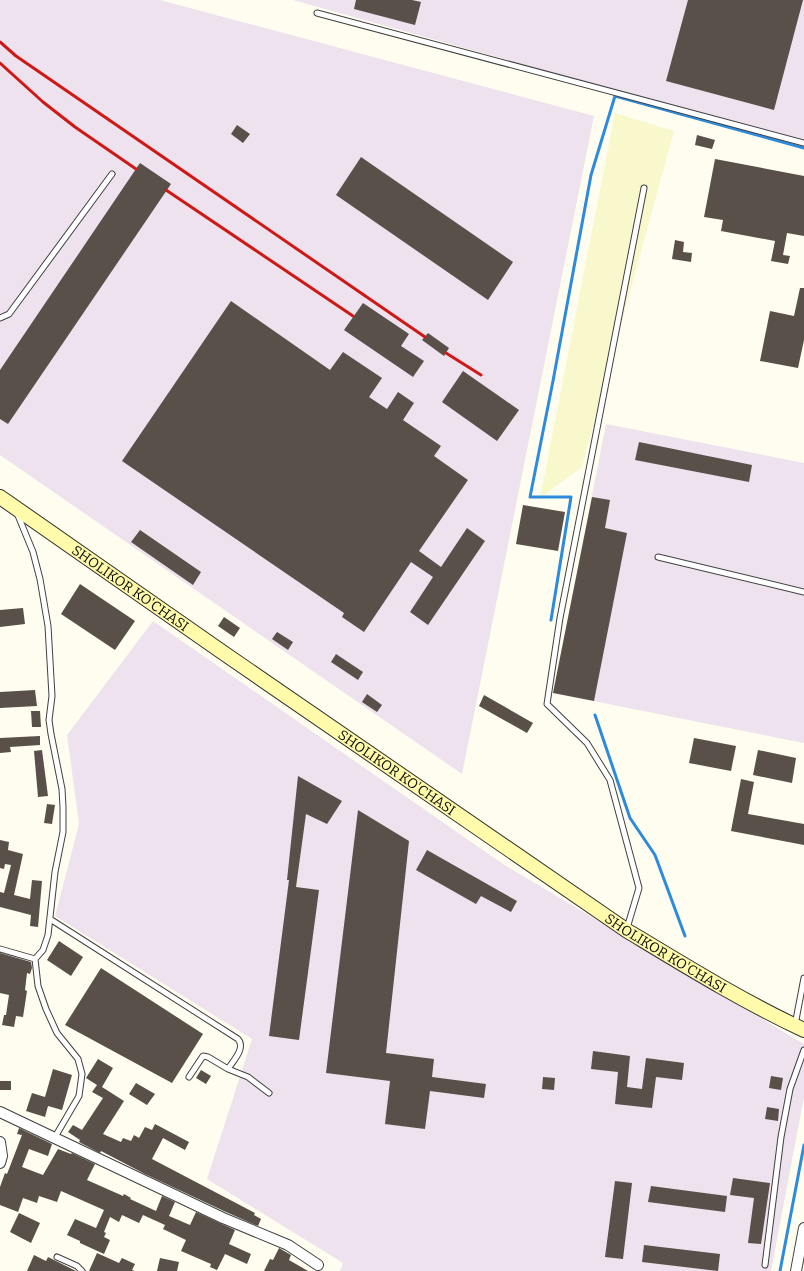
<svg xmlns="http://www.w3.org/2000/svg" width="804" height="1271" viewBox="0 0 804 1271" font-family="Bitter,serif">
<rect width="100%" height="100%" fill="#fffdef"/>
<path fill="#ede2ee" d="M0 0H160L594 116 462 774 0 455Z
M293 0H804V143Z
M606 424 804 463V743L553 693Z
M153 621 503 864 804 1044V1097L771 1271H340L343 1263 207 1179 252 1039 55 916 79 824 67 735Z"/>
<path fill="#f9f8cc" d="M615 113 674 131 582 467 540 498Z"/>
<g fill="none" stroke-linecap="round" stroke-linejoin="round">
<path stroke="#2c8bdc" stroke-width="3" d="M551 620 571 497H530L553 381 591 175 615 96 804 148
M595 715 630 818 655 855 685 936
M780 1271 804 1145"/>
</g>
<path fill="#585049" d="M356 0H412L421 2 415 25 354 9Z
M688 0H803L774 110 666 81Z
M237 125 250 134 243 143 231 134Z
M697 135 715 140 712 149 695 145Z
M361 157 513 262 488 300 336 195Z
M715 159 804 176V236L787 233 783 255 790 256 788 264 771 261 775 241 721 231 723 220 704 217Z
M140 163 171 184 8 424 0 419V370Z
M675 240 684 242 683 252 692 253 691 262 672 259Z
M800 288H804V340L798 368 760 361 770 311 794 316Z
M231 301 330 370 343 352 382 378 369 397 387 409 398 392 414 403 403 420 441 446 434 456 468 480 419 551 441 567 467 528 485 541 428 625 410 612 433 577 411 562 364 632 342 617 344 613 122 461Z
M363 303 409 334 401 346 424 361 413 377 344 330Z
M428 333 449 348 444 356 422 340Z
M463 371 519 410 497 441 442 402Z
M639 442 752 465 749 482 635 460Z
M592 497 610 500 605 528 627 533 594 701 553 693Z
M523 505 565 512 558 551 516 544Z
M140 530 201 572 193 585 131 542Z
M80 584 135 621 115 650 61 614Z
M23 608 25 624 0 627V610Z
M224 617 240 628 234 637 218 626Z
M277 632 293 642 288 650 272 639Z
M336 654 363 672 358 680 331 662Z
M35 690 37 706 0 708V692Z
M367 694 382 705 377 712 362 702Z
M484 695 533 723 527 733 479 706Z
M31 711H40L41 727H32Z
M40 736V745L10 747 11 752 0 753V738Z
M694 738 736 746 731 771 689 763Z
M42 750 48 796 38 797 34 751Z
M758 750 796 758 792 783 753 775Z
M298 776 342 801 327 824 306 814 296 887 319 890 299 1040 269 1036 289 880H287Z
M741 779 754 782 748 814 804 824V845L731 831Z
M47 804 55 805 52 824 44 823Z
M358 810 409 841 386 1053 434 1059 432 1077 486 1084 484 1098 430 1091 425 1129 385 1124 390 1081 326 1073Z
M0 840 9 842 8 850 23 854 14 895 30 899 32 880 42 881 38 927 30 926 31 915 0 907V892L4 893 11 865 5 864 4 869 0 868Z
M427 850 517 901 511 912 481 896 476 904 416 870Z
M59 941 83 957 71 976 47 960Z
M0 953 31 962 32 968 30 974 27 973 25 990 27 991 23 1017 16 1016 14 1027 2 1025 4 1015H6L9 995 0 993Z
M101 968 203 1034 172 1083 65 1025Z
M593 1051 630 1056 627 1087 642 1089 646 1058 684 1063 682 1080 656 1077 652 1108 615 1104 618 1072 591 1069Z
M98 1059 113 1068 102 1087 124 1101 103 1134 121 1142 123 1138 131 1141 134 1135 139 1138 145 1127 152 1130 155 1124 189 1142 185 1150 163 1138 152 1159 255 1213 254 1215 261 1219 258 1226 226 1212 145 1174 101 1151 100 1153 79 1142 80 1140 68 1132 73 1125 82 1130 103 1098 92 1092 97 1085 86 1078Z
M53 1069 72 1075 62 1110 48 1106 45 1117 26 1111 32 1093 45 1097Z
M201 1070 211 1076 206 1084 196 1078Z
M771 1076 783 1078 781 1090 769 1088Z
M543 1077 555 1078 554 1090 542 1089Z
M0 1081H11V1090H0Z
M136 1083 155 1094 147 1105 129 1094Z
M767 1107 779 1109 778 1121 765 1119Z
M19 1128 52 1144 48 1156 29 1149 22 1167 43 1175 58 1149 71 1154 72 1153 95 1164 87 1180 123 1196 124 1194 131 1198 130 1199 156 1211 162 1196 175 1202 169 1216 190 1225 196 1212 235 1230 229 1244 251 1254 247 1264 225 1254 217 1270 210 1267 211 1264 181 1251 186 1240 163 1229 165 1225 143 1215 139 1223 122 1215 119 1222 110 1217 104 1232 106 1233 104 1237 110 1240 104 1254 80 1243V1241L67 1235 75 1219 96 1228 104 1210 61 1191 57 1202 39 1196 37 1203 23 1198 18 1212 0 1205V1187L5 1173 7 1174 22 1135 17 1134Z
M733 1178 770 1183 761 1244 748 1243 754 1198 730 1195Z
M615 1181 632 1183 623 1259 605 1257Z
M651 1186 727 1196 725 1212 648 1202Z
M19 1213 40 1223 31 1243 10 1232Z
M644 1245 720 1254 718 1271 642 1262Z
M279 1248 291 1255 289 1260 308 1271H264L270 1259 273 1260Z
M97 1253 119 1263 122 1258 135 1264 132 1270 135 1271H89Z
M34 1255 46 1261 48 1257 76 1271H27Z
M160 1258 179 1262 177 1271H157Z"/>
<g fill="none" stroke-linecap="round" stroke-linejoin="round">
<defs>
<path id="lane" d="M317 13 804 143
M0 318 9 314 112 174
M17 513 33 552 40 579 48 626 52 696 49 720 51 734 62 789 63 807V832L55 872 48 935 43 950 35 959
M658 557 804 592
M50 919 238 1039C246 1048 233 1061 228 1069L208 1057 203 1056 189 1077
M627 928 639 888 610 780 587 743 547 704 560 618 644 188
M0 949 35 959 38 986 46 1009 57 1033 78 1059 82 1074 79 1096 55 1137
M795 1025 804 978
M228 1069 248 1077 269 1093
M57 1257 77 1266 82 1271
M765 1265 781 1137 790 1089 804 1050"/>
<path id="street" d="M0 1112 223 1218 288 1245 318 1265
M0 1142 2 1156 0 1163
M796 1271 804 1228"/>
<g id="secondary">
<path id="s1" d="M0 497 225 654 626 930C684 965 742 1001 804 1030"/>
</g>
</defs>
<use href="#lane" stroke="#414141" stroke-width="7"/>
<use href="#street" stroke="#414141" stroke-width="12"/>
<use href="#secondary" stroke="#303030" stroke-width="16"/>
<use href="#lane" stroke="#fff" stroke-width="5"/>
<use href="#street" stroke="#fff" stroke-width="10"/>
<use href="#secondary" stroke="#fffbaa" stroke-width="14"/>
<path stroke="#ce1916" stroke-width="3" d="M0 42 16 56 425 337
M0 63 43 102 75 127 136 169
M166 190 353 316
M446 353 481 375"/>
</g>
<g text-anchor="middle" stroke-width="4" stroke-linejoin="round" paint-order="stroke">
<g font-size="14" fill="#0e0e0e" stroke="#fff">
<text dy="5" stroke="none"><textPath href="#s1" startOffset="159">SHOLIKOR KO'CHASI</textPath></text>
<text dy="5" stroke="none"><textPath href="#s1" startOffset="483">SHOLIKOR KO'CHASI</textPath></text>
<text dy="5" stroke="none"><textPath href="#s1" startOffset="807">SHOLIKOR KO'CHASI</textPath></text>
</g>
</g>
</svg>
